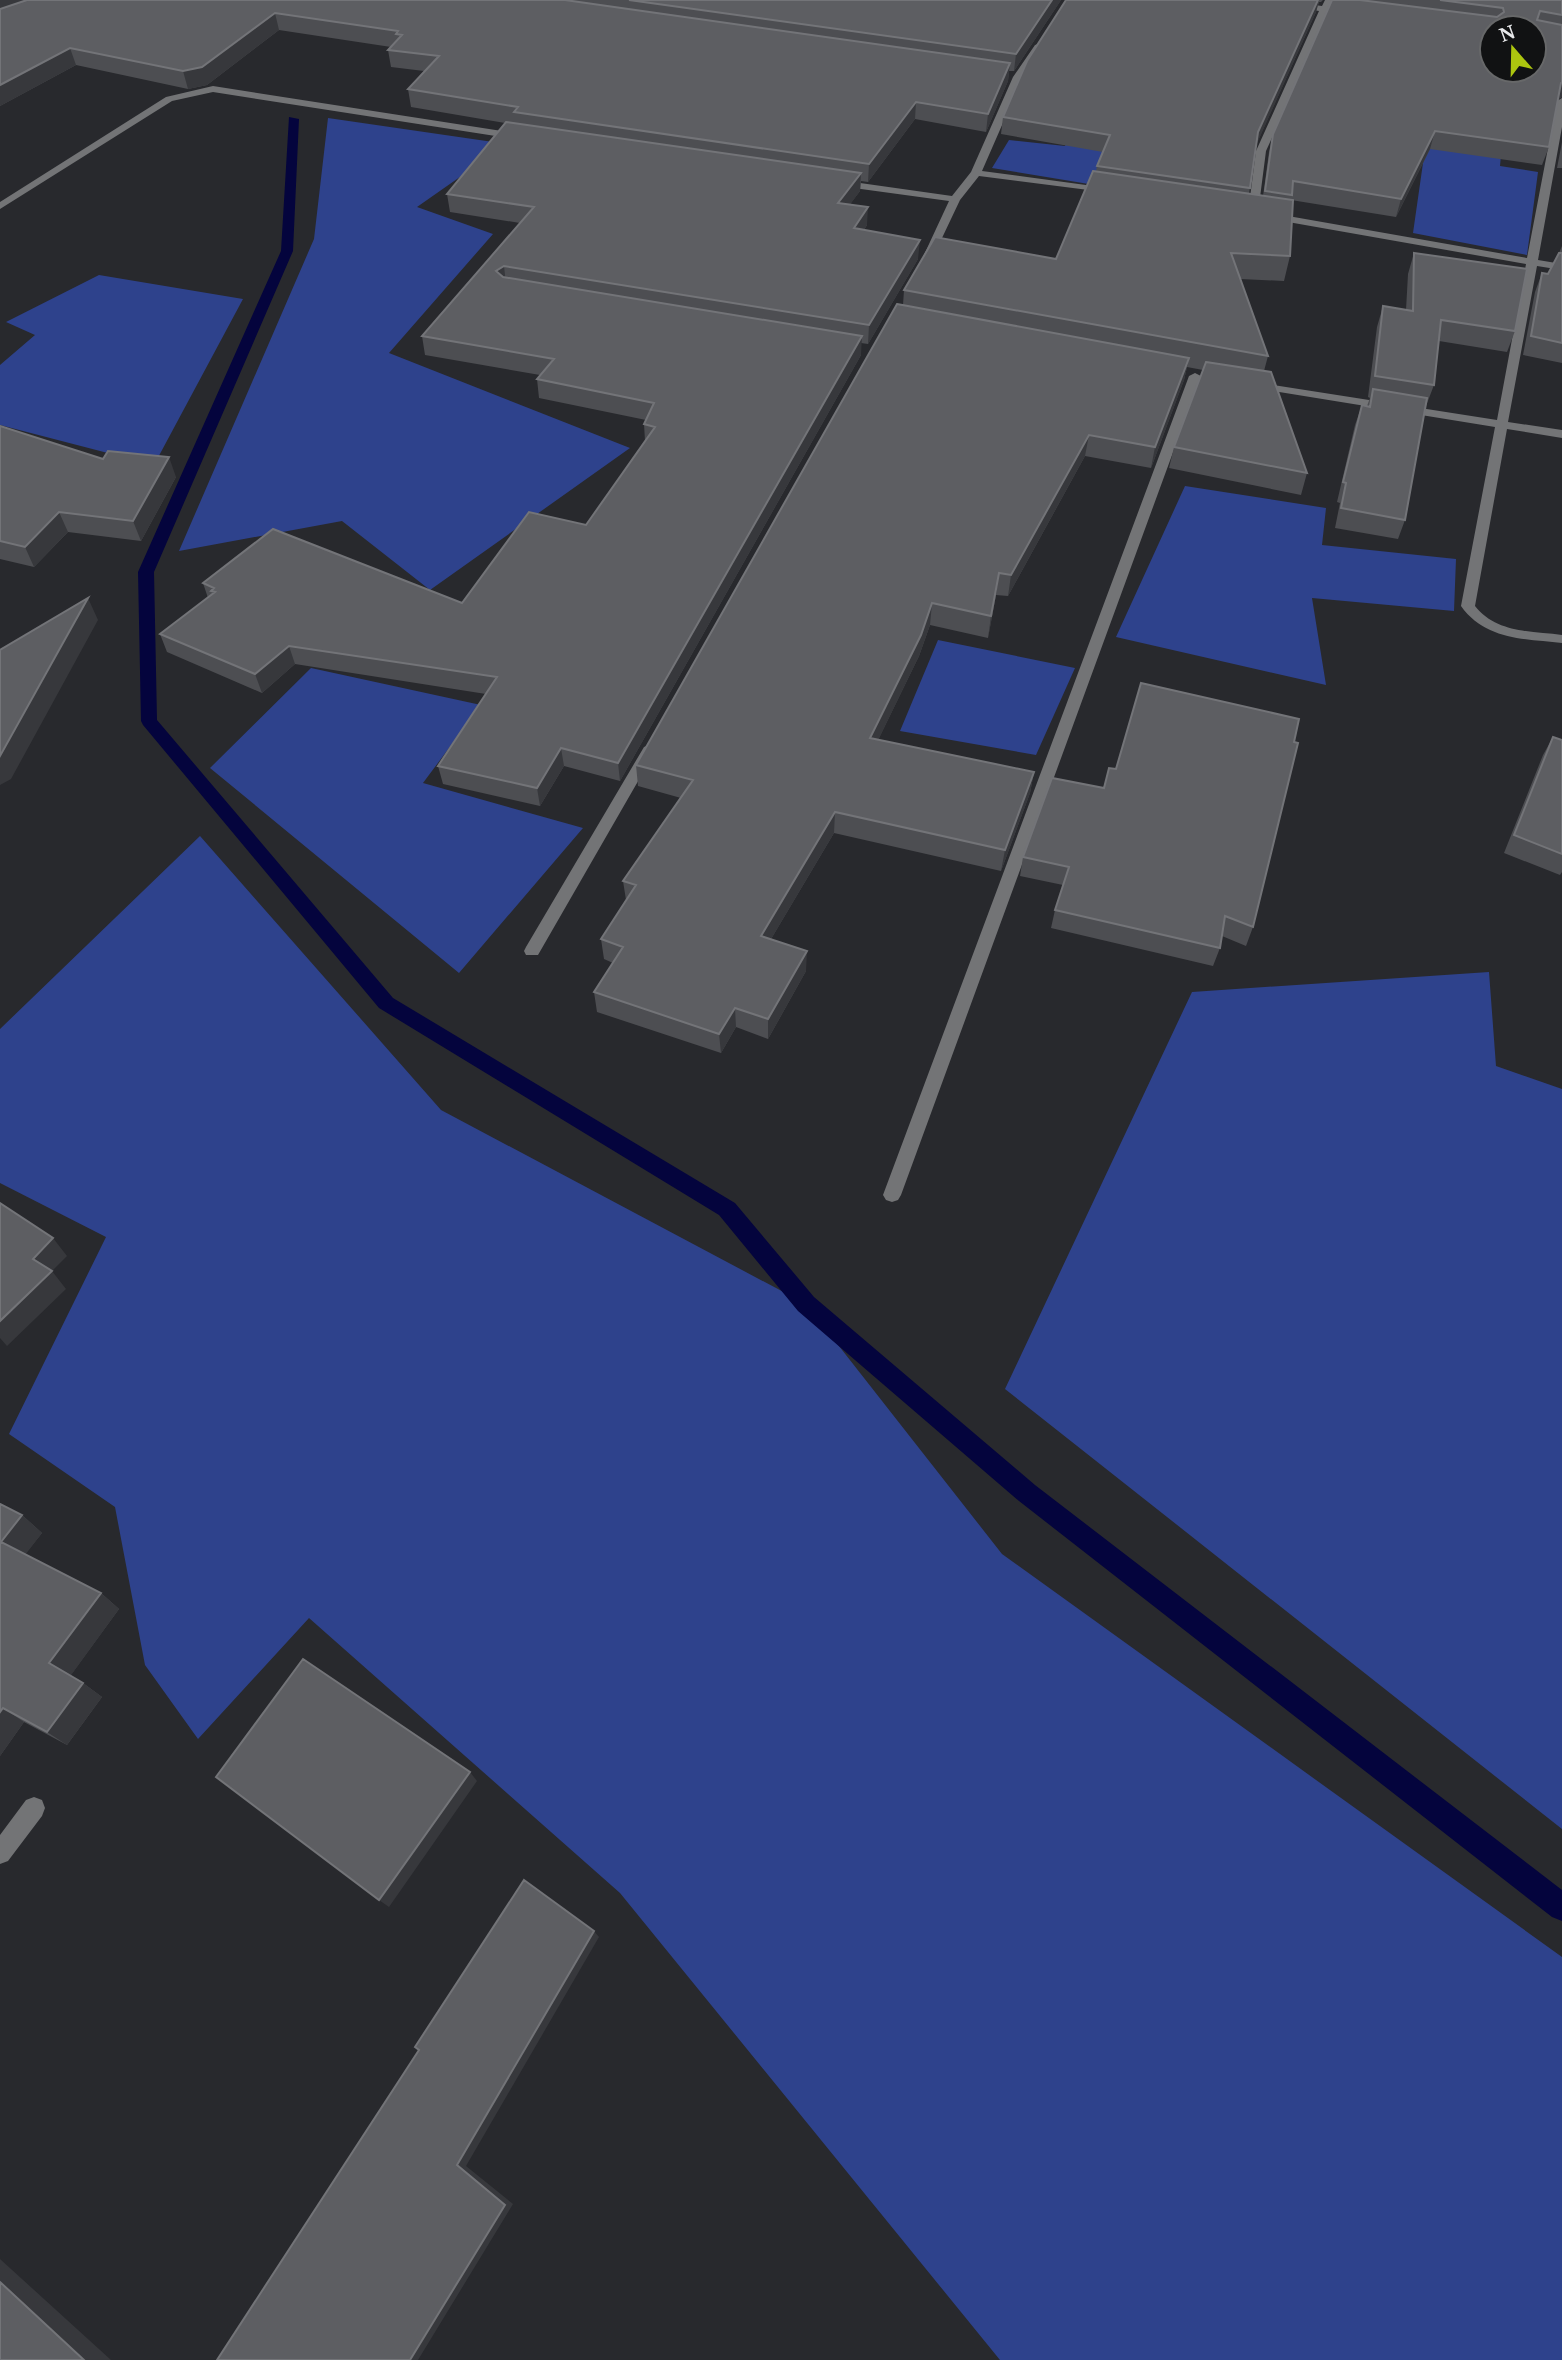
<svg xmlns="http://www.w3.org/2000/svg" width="1562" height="2360" viewBox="0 0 1562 2360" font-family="'Noto Serif',serif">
<rect width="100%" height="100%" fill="#28292d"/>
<path fill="#2e428c" d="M328 118 507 144 417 207 493 234 389 353 630 448 430 590 342 521 179 551 314 239Z
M1140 123 1113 188 992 168 1009 140 1065 146 1070 130Z
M1427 135 1502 144 1500 166 1538 172 1527 255 1413 233Z
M99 275 243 299 154 465 0 425V365L35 335 6 322Z
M1185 486 1326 508 1322 545 1456 559 1454 611 1312 598 1326 685 1116 637Z
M938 640 1075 668 1036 755 900 731Z
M311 668 481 705 423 783 583 828 459 973 210 768Z
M200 836 441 1110 806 1304 1002 1554 1562 1957V2360H1000L620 1893 309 1618 198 1739 145 1665 115 1507 9 1434 106 1237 0 1183V1029Z
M1489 972 1496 1066 1562 1089V1829L1005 1389 1192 992Z"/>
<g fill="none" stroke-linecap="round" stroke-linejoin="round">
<path fill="#04043d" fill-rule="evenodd" d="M289 117 299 119 293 251 154 572 157 720 393 998 735 1203 814 1297 1035 1485 1562 1890V1921L1552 1917 1019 1501 798 1311 719 1215 379 1008 143 725 141 721 138 572 281 251Z"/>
<path fill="#737476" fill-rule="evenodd" d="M1255 0H1277L1322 6 1325 0H1333L1330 8 1353 13 1349 16 1328 13 1266 151 1258 213 1253 216 1248 213 1256 151 1319 11Z
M1038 44 1043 47 1023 77 982 171 1108 188 1113 191 1112 193 979 176 960 200 933 257 928 260 923 257 949 201 839 186 834 183 839 180 952 196 971 172 1013 77 1035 45Z
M213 86 521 134 526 137 521 140 213 92 172 101 0 209V202L166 97Z
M1562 98V127L1538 260 1562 264V270L1537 266 1508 422 1562 430V438L1507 429 1475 606C1496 633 1531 631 1562 635V643C1525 639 1485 640 1461 606L1495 427 1254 388 1248 385 1254 382 1497 420 1526 264 1271 219 1266 216 1271 213 1527 258 1557 101Z
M1195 373 1201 376 901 1195 898 1200 892 1202 886 1200 883 1195 1189 376Z
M649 745 656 750 538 955H526L524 951 526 947 644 747Z
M34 1797 42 1800 45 1808 42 1816 8 1861 0 1864V1835L26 1800Z"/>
</g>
<path fill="#4d4e52" d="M0 0H1061L1014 71H1009L1008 81 986 132 915 119 868 182 861 181 860 191 850 204 867 225 864 230 918 259 868 344 861 343V355L620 781 564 766 540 806 443 784 438 766 486 694 295 664 262 693 167 652 160 634 208 598 203 583 462 603 586 525 645 441 644 424 646 420 539 398 537 379 540 375 425 355 422 336 520 223 450 212 447 194 505 123 411 107 408 89 424 71 391 67 388 50 391 47 279 30 207 85 188 89 76 65 0 106Z
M1066 0H1323L1321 2H1319L1316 12 1256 145 1249 194 1263 196 1269 152 1273 134 1332 0H1562V97L1558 99 1549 147 1542 165 1430 149 1396 217 1291 200 1290 256 1284 281 1240 279 1268 356 1264 371 1307 473 1301 495 1169 468 1174 447 1203 370 1187 367 1184 380 1151 468 1085 456 1008 596 996 595 988 638 930 625 919 656 878 740 1034 772 1030 793 1001 871 834 833 771 939 806 971 768 1039 736 1027 721 1053 597 1012 594 992 613 963 604 959 601 939 626 900 623 881 681 798 638 786 636 765 903 305 904 290 1056 259 1096 171 1097 166 1103 152 1001 134 1003 117Z
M1562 142V168H1557Z
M1562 246V363L1523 355 1535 292 1542 273 1548 274 1559 253Z
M1414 253 1515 331 1507 352 1439 341 1434 385 1426 406 1405 520 1398 539 1335 528 1340 503 1337 502 1355 425 1362 405 1367 406 1370 398 1368 397 1377 327 1383 306 1406 310 1408 274Z
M0 426 103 459 176 477 141 541 68 532 34 567 0 559Z
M1562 736V872L1560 875 1504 853 1543 755 1553 737 1562 740Z
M1116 769 1253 927 1246 946 1222 936 1220 948 1213 966 1051 928 1055 910 1063 885 1020 876 1023 857 1104 788Z
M22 1515 42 1533 25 1554 101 1593 119 1609 70 1676 83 1683 102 1697 67 1745 24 1722 0 1756Z"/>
<path fill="#37383c" d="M0 0H41L0 17Z
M1052 0H1061L1014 71 1016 54Z
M1318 0H1319L1316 12 1254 150 1258 132Z
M275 13 279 30 207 85 188 89 183 71Z
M70 48 76 65 0 106V85Z
M1010 63 1008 81 986 132 988 114Z
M1562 82V97L1554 101 1561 83Z
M916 102 915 119 868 182 869 164Z
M1435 131 1430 149 1396 217 1401 199Z
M861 173 860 191 838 221V203Z
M868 207 867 225 853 247 854 228Z
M920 240 918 259 868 344 869 325Z
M504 266 506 284 496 271Z
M862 336 861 355 620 781 618 763Z
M1189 358 1184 380 1151 468 1155 447Z
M1089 435 1085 456 1008 596 1011 575Z
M169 457 176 477 141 541 133 521Z
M59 512 68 532 34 567 25 547Z
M999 573 996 595 988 638 991 616Z
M88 598 98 620 11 779 0 785V756Z
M932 603 930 625 919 656 869 759 870 738Z
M289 646 295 664 262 693 255 674Z
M561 748 564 766 540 806 537 788Z
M1034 772 1030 793 1001 871 1005 850Z
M835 812 834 833 761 956V936Z
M807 951 806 971 768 1039V1019Z
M735 1008 736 1027 721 1053 719 1034Z
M53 1238 67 1256 47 1276 33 1259Z
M52 1271 66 1289 7 1346 0 1338V1321Z
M22 1515 42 1533 22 1559 1 1542Z
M101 1593 119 1609 69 1678 49 1663Z
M83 1683 102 1697 67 1745 47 1732Z
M3 1708 24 1722 0 1756V1712Z
M470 1772 477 1781 389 1907 379 1900Z
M594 1931 599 1937 466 2166 513 2204 418 2360H410L457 2165Z
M0 2259 111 2360H84L0 2282Z"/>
<path fill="#5d5e62" stroke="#737478" stroke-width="2" fill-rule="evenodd" d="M27 0H565L1010 63 988 114 916 102 869 164 514 112 518 107 408 89 439 56 388 50 402 35 396 34 398 31 275 13 202 67 183 71 70 48 0 85V9Z
M629 0H1052L1016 54Z
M1066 0H1318L1258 132 1250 188 1097 166 1110 135 1003 117 1027 61Z
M1332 0H1360L1497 17 1504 12 1503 8 1440 0H1562V15L1540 11 1537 20 1562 25V82L1561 83 1549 147 1435 131 1401 199 1293 181 1292 195 1265 191 1273 134ZM1492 28H1534V70H1492Z
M506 122 861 173 838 203 868 207 854 228 920 240 869 325 504 266 496 271 503 277 862 336 618 763 561 748 537 788 438 766 497 677 289 646 255 674 160 634 215 592 211 591 214 588 203 583 273 529 462 603 529 512 586 525 655 427 644 424 654 403 537 379 554 359 422 336 534 207 447 194Z
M1093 171 1293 200 1290 256 1231 253 1268 356 904 290 935 237 1056 259Z
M1414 253 1527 269 1515 331 1441 320 1434 385 1375 376 1383 306 1413 311Z
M1559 253H1562V343L1531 336 1542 273 1548 274Z
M897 304 1189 358 1155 447 1089 435 1011 575 999 573 991 616 932 603 921 635 870 738 1034 772 1005 850 835 812 761 936 807 951 768 1019 735 1008 719 1034 594 992 623 947 601 939 636 885 623 881 693 780 636 765Z
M1206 362 1271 372 1307 473 1174 447Z
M1373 389 1427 398 1405 520 1341 508 1346 483 1343 482 1362 405 1370 407Z
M0 426 103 459 108 451 169 457 133 521 59 512 25 547 0 541Z
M88 598 0 756V650Z
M1141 683 1299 719 1294 742 1298 743 1253 927 1225 916 1220 948 1055 910 1069 867 1023 857 1052 778 1104 788 1109 768 1116 769Z
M1553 737 1562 740V854L1514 835Z
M0 1203 53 1238 33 1259 52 1271 0 1321Z
M0 1504 22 1515 1 1542 101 1593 49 1663 83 1683 47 1732 3 1708 0 1712Z
M303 1659 470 1772 379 1900 216 1777Z
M524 1880 594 1931 457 2165 505 2205 410 2360H217L419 2050 415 2047Z
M0 2282 84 2360H0Z"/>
<g transform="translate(1513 49) rotate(340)"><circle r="33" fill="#111213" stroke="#676869" stroke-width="2"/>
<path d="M0-5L12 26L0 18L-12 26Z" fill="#adc60f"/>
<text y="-10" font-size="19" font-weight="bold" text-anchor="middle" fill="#e8e9eb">N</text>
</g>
</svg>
